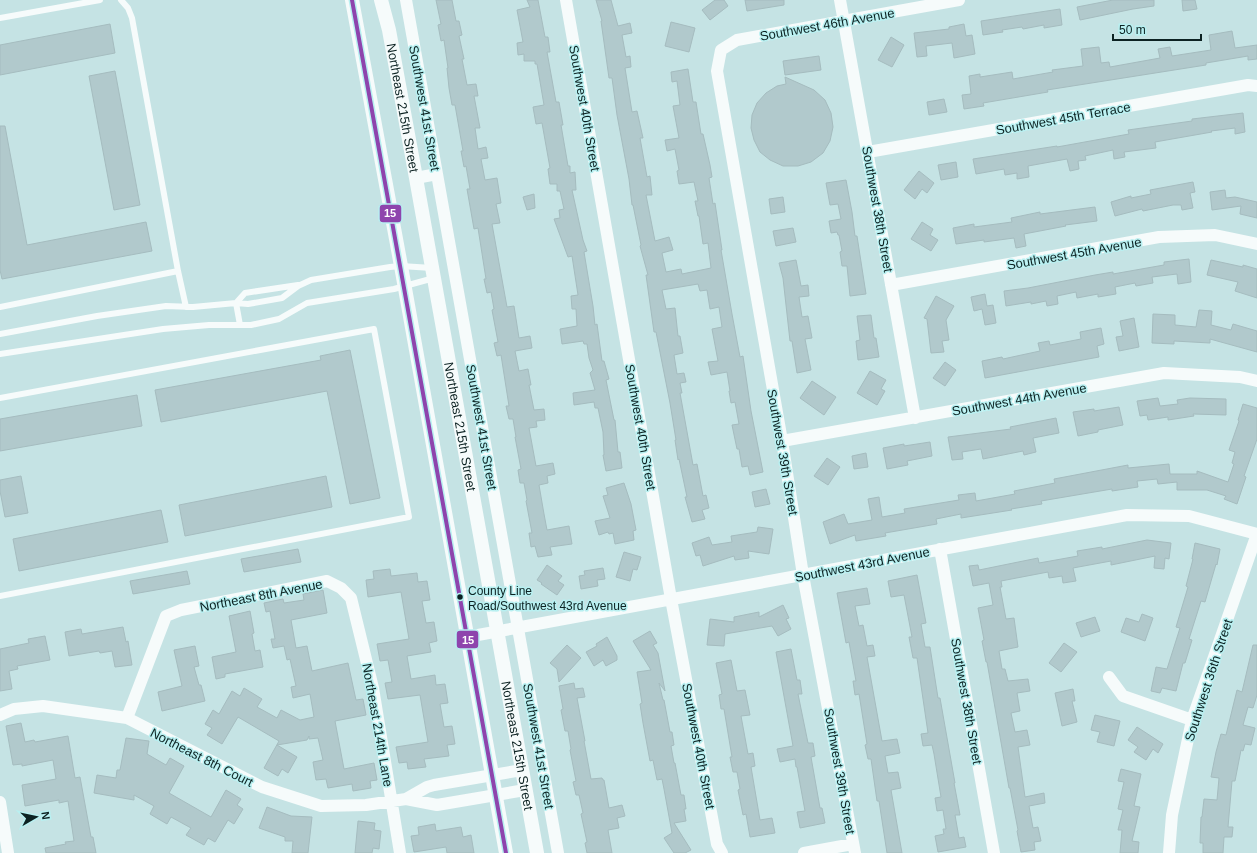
<svg xmlns="http://www.w3.org/2000/svg" width="1257" height="853" viewBox="0 0 1257 853" font-family="Helvetica,sans-serif">
<rect width="100%" height="100%" fill="#c5e3e4"/>
<path fill="#b1c9cc" stroke="#a5bcbf" d="M436 0H452L456 21H459L462 35 459 36 464 59H462L467 85 476 84 478 96H474L480 128H475L478 149 486 147 488 158 481 159 485 180 497 178 501 203 496 204 500 223 492 224 507 307 514 306 519 338 530 336 532 348 515 351 519 371 528 369 531 385H529L534 410 544 409 545 420 536 421 537 427 529 428 536 466 553 463 555 474 547 476 548 483 539 485 544 514 547 530 569 526 572 544 550 547 552 555 538 557 535 546 531 547 529 533H532L526 501 527 500 524 483H520L518 470 521 469 515 437H516L513 419H509L506 406H509L501 355 497 356 494 343 498 342 492 310 494 309 491 292 487 293 484 279H486L478 228 474 229 467 189H470L466 166 464 167 461 151H463L455 105H452L449 88 447 68H448L444 40 441 41 438 25 441 24Z
M527 0H538L545 37H548L550 52H547L556 102H559L563 125H561L568 166H570V173L575 172 576 190H572L583 240 587 251 584 252 593 306 595 325 597 324 602 361H604L609 379 606 380 614 420H615L618 452H620L622 468 606 471 603 455H604L603 432 598 408H595L594 402 574 405 573 393 595 390 590 373 593 370 589 358 587 344H584L583 341 562 344 560 329 577 326 576 309H572L571 296 578 295 572 256 568 257 554 219 560 218 559 210 564 209 560 191H557V184H550L548 169 550 168 542 123 536 124 533 107 544 105 537 64H535V61H524V54L518 55 517 43 523 42 517 10 530 7Z
M596 0H611L618 26 630 23 632 33 622 35 626 57 630 56 631 67 625 68 632 112 637 111 643 138H640L647 177 650 176 652 195H646L655 241 669 237 673 250 662 253 666 272 681 269 682 274 711 268 708 243 703 244 699 216H698L695 201H698L694 182 679 184 677 171 679 170 675 149 667 151 665 140 679 138 673 106 680 105 677 81 672 82 671 72 688 69 693 102H696L701 134H703L710 165 712 177 709 178 713 204 715 203 722 250H721L732 314 740 357 743 356 751 411 763 472 750 475 748 466 742 467 739 449H737L732 425 739 424 735 402 731 403 729 391H730L727 372 711 375 708 362 718 361 712 329 722 327 719 307 710 309 707 290 700 291 698 284 662 290 666 309 675 308 678 336H680L683 353 674 355 677 374 684 373 686 382 680 383 682 393H680L693 465 697 464 703 496 706 495 709 508 702 510 705 519 692 522 685 497H687L679 459 678 460 675 440H676L670 403 656 332H654L646 275H648L640 246 641 245 633 205H632L629 179 617 115 612 78H609L601 21H602Z
M715 0H724L728 6 710 20 702 10Z
M745 0H784V5L747 11Z
M1113 0H1154V6L1133 9 1080 20 1077 7Z
M1182 0H1195L1197 9 1183 11Z
M1060 9 1062 25 1044 28V25L1023 29 1022 27 1002 30 1003 32 983 35 981 21Z
M671 22 695 28 689 52 665 46Z
M110 24 115 53 0 75V45Z
M964 24 966 36 972 35 975 54 954 58 952 43 926 46 927 56 917 57 914 33 949 29V27Z
M1232 31 1235 48 1257 45V59L1248 60V56L1206 63V65L1047 90 1048 92 983 103 984 106 964 109 962 95 971 94 969 76 980 74V77L1012 72 1013 79 1053 72 1052 70 1083 66 1081 49 1099 47 1101 63 1109 62 1110 67 1160 58 1158 49 1170 47 1172 56 1211 50 1209 35Z
M891 37 904 45 892 67 878 60Z
M819 56 821 70 785 75 783 61Z
M115 71 140 205 114 210 89 76Z
M785 77 814 90 825 100 831 113 833 127 830 141 823 153 811 162 798 166H783L770 160 760 152 754 140 751 128 752 115 757 103 766 93 777 86 786 84Z
M944 99 947 112 929 115 927 102Z
M1243 113 1245 132 1235 134V128L1211 131 1212 132 1155 142 1156 148 1124 152 1125 157 1114 159 1113 150 1085 156 1086 160 1078 161 1079 169 1070 171 1067 159 1028 166 1029 177 1017 179V173L1005 175 1004 169 976 174 973 159 1057 146V147L1129 134 1128 130 1192 121V119Z
M0 126H5L27 245 146 222 152 251 2 279 0 270Z
M956 162 958 177 941 180 938 165Z
M919 171 934 183 927 193 922 189 915 199 904 190Z
M846 180 852 212 855 236H857L866 294 850 296 847 266H842L840 252 842 251 839 235H838L837 232 831 233 829 221 841 219 838 204 830 205 826 183Z
M1193 182 1195 192 1190 193 1193 208 1182 210 1181 205H1173L1143 211 1142 209 1115 216 1111 202 1131 196V198L1151 194 1150 190Z
M1225 190 1226 198 1235 197 1257 202V218L1240 214 1241 206 1212 210 1210 192Z
M534 194 535 208 527 210 523 197Z
M783 197 785 212 771 214 769 199Z
M1095 207 1097 221 1065 225 1066 226 1024 234 1026 246 1016 248 1014 238 984 242V240L956 244 953 228 974 224V227L1012 222 1011 218 1040 212V214Z
M922 222 933 229 930 235 938 240 931 251 911 239Z
M793 228 796 242 776 246 773 231Z
M1189 259 1191 282 1178 284 1177 274 1152 277 1153 283 1136 286 1135 283 1115 287 1116 294 1098 297V294L1077 298 1076 292 1057 296 1058 304 1047 306 1046 301 1031 304V302L1006 306 1004 291 1028 288 1095 275 1113 272V274L1164 265V262Z
M796 260 801 286 808 285 809 296 799 297 802 317 808 316 812 338 805 339 811 370 797 373 792 341H790L783 278 779 263Z
M1211 260 1243 267V265L1257 269V298L1235 291 1238 282 1207 275Z
M985 294 987 306 993 305 996 323 985 325 982 309 974 311 971 297Z
M936 296 954 306 946 320 949 340 942 341 944 352 931 353 927 319 924 318Z
M1199 310 1212 311 1211 325 1231 330 1233 324 1257 331V352L1210 339V343L1174 341V344L1152 343 1153 314 1175 315V325L1196 327Z
M871 315 874 338H876L879 357 858 360 856 341 860 340 857 316Z
M1134 318 1139 347 1119 351 1116 337 1123 336 1120 321Z
M1101 328 1104 344 1097 346 1099 357 985 378 982 361 1002 357 1003 359 1040 351 1038 343 1049 341 1050 345 1081 339 1080 332Z
M350 350 380 498 350 504 327 391 161 422 155 390 321 360 320 356Z
M945 362 956 370 945 386 933 378Z
M870 371 886 380 881 389 885 391 877 405 857 393Z
M812 381 836 397 824 415 800 398Z
M137 395 142 426 0 451V419Z
M1158 398 1160 406 1178 404 1177 400 1190 398 1226 399V415L1193 414 1194 416 1168 420V417L1148 420 1147 415 1140 416 1137 401Z
M1243 404 1257 408V439L1244 476 1246 477 1237 504 1224 499 1226 496 1207 490H1177V482L1158 484 1157 479 1137 481 1138 487 1112 491V489L1041 501 1042 504 1011 509 1012 510 961 518V514L936 519 937 524 885 533 886 536 856 541 855 535 830 544 823 522 844 514 848 524 872 520 868 499 879 497 882 517 905 513 904 509 959 500 958 495 975 493 976 501 1015 494 1014 491 1055 483 1054 479 1128 465V468L1169 464 1170 474H1197V471L1228 482 1234 464 1232 463 1235 452 1229 450 1239 421 1238 420Z
M1119 407 1123 425 1098 430V432L1078 436 1073 412 1094 409V411Z
M1056 418 1059 433 1033 438 1036 452 1024 455 1023 451 983 459 981 449 962 452 963 459 952 460 948 437 1011 429 1010 427Z
M930 442 932 456 907 461 908 465 887 469 883 448 904 444V446Z
M866 453 868 467 854 469 852 456Z
M827 458 840 467 828 485 814 476Z
M21 476 28 513 5 517 0 491V480Z
M326 476 332 507 185 536 179 505Z
M624 483 631 504 636 530 633 531 634 540 615 544 613 533 609 534 608 532 599 535 595 521 610 518 603 496 608 495 606 488Z
M766 489 770 504 755 507 752 492Z
M161 510 168 542 19 571 13 539Z
M758 527 773 529 769 554 748 551 749 558 735 560 734 556 703 566 700 555 696 556 692 543 709 537 712 545 732 542 731 536 757 532Z
M1147 540 1171 543 1169 559 1165 558 1164 569 1154 568 1155 556 1111 565V561L1073 568 1076 581 1063 583 1062 576 1049 578 1048 572 1001 581 1002 587H1000L1006 619 1014 618 1018 647 999 651 1002 669H1005L1008 681 1028 679 1030 691 1017 693 1020 711 1011 713 1015 732 1027 730 1030 745 1018 747 1025 797 1044 793 1045 803 1029 806 1033 828 1038 827 1041 841 1034 842 1035 850 1021 852 1017 831 1018 830 1010 788H1009L987 662H986L982 641 984 640 978 608 993 605 989 583 973 586 969 566 978 565 979 570 1038 558 1039 563 1078 556 1077 551 1102 547V549Z
M1195 543 1220 549 1217 565 1216 564 1205 602 1201 601 1189 639 1192 640 1185 663H1183L1176 691 1162 688 1160 693 1151 691 1156 667 1167 669 1180 628 1176 627 1188 587 1186 586 1193 559H1192Z
M298 549 301 562 244 572 241 559Z
M624 552 641 557 637 570 633 569 630 581 616 577Z
M547 565 562 576 558 581 564 585 557 595 541 584 542 583 537 580Z
M603 568 605 579 597 580 598 586 581 589 579 576 585 575 584 571Z
M390 569 391 576 417 573 418 582 427 581 430 600 422 601 426 623 434 622 437 641 429 643 431 652 407 656 411 679 435 675 436 685 445 684 448 703 440 704 444 727 452 726 455 744 447 745 449 756 424 759 426 767 408 769 407 762 399 763 396 747 428 742 420 695 388 699 385 683 392 682 388 660 380 661 377 644 409 639 401 592 368 597 366 580 374 579 373 571Z
M187 571 190 584 133 594 130 581Z
M917 575 926 623 921 624 925 647H930L938 698H940L955 783H954L960 815H955L959 838 964 837 966 847 938 852 935 836 944 834 943 829H946L943 810 937 811 935 798 941 797 934 754 932 745 923 746 921 734 928 733 917 658H913L909 637H912L904 595 891 597 888 581Z
M867 588 870 604 855 606 859 626 863 625 867 646 873 645 875 656 867 657 882 741 897 739 900 753 885 756 888 773 898 772 901 788 891 790 902 853H887L879 801H877L871 759H868L865 745 867 744 859 694 855 695 853 681H856L849 642 846 643 837 593Z
M323 590 327 613 291 620 296 648 307 646 312 671 348 663 356 700 363 699 366 715 335 721 344 769 374 763 377 780 370 781 371 788 353 791 352 784 328 788 326 779 316 780 313 762 323 760 318 738 309 739V736L307 740 277 745 297 757 288 773 282 769 278 776 264 768 279 741 238 717 222 744 207 735 212 728 205 724 213 710 219 714 232 691 240 696 244 688 262 699 257 707 277 718 281 710 300 720 314 717 310 694 293 698 291 687 296 686 290 659 287 660 284 646 273 648 271 639H275L270 611 266 612 264 603 283 599 284 603 304 600 303 594Z
M783 605 789 618 786 619 791 629 778 636 772 626 725 634 724 646 707 645 710 619 734 622V617L759 612V617Z
M250 611 254 633 252 634 255 651 260 650 263 667 225 674V677L216 679 212 657 236 652 229 616Z
M1142 614 1153 618 1145 641 1121 632 1126 618 1139 622Z
M1095 617 1100 631 1081 637 1076 623Z
M123 627 126 642 128 641 132 665 115 667 112 651 100 653 99 651 69 656 65 632 81 629 82 634Z
M650 631 657 643 653 645 658 653 665 691 659 683 663 700H664L670 732H672L674 745 671 746 674 763H675L681 795H684L686 809H684L686 821 674 823 691 850 685 853H674L664 838 672 833 664 789 662 779 657 780 653 760 650 761 643 723 640 704 642 703 637 672 651 670 633 641Z
M45 636 50 660 17 666 18 669 9 671 12 689 0 691V649L29 643 28 639Z
M607 637 617 656V660L606 666 603 660 594 666 586 652 597 646 596 644Z
M1064 643 1077 652 1061 672 1049 663Z
M567 645 581 658 559 682 557 669 550 663Z
M1253 645H1257V695L1253 708 1248 707 1243 725 1255 728 1251 745 1245 744 1243 751 1241 750 1235 781H1232L1228 827H1233L1232 837H1224L1223 853H1203V843H1200L1201 817H1202L1204 799 1217 800 1219 778 1211 777 1216 752 1221 734 1226 735 1237 690 1242 692Z
M195 646 199 666 194 667 199 685H201L205 701 162 711 158 692 182 686 174 650Z
M791 649 797 680H800L802 694H798L808 743H813L815 756 811 757 820 808H822L825 823 800 828 797 812 805 811 797 767H796L795 759 780 762 777 749 793 746 776 652Z
M731 660 737 691 745 690 750 715 741 716 748 754 753 753 755 766 751 767 760 820 772 818 775 833 750 837 746 814 743 815 738 790 740 789 737 772H733L730 757H732L724 709H721L719 695 722 694 716 663Z
M574 683 575 689 583 688 585 697 577 698 585 741H584L591 779 602 778 603 780H604L609 808 622 805 625 816 617 818 619 828 608 830 612 853H587L585 843 587 842 581 814 583 813 579 795H576L573 782 576 781 570 750 571 749 568 731H565L561 710 563 709 559 686Z
M1073 689 1075 701H1072L1077 722 1062 726 1055 693Z
M1095 715 1120 721 1114 746 1097 742 1100 732 1091 730Z
M21 723 25 742 34 740 35 742 68 736 75 778 80 777 91 837H93L96 853H46L45 848 66 844 65 842 74 841 68 801 59 803V800L25 806 22 785 56 779 53 760 22 766V764L13 765 6 726Z
M1137 727 1163 744 1158 753 1153 749 1146 760 1134 752 1138 747 1128 740Z
M126 738 149 741 147 754 166 765 170 758 184 766 169 793 211 817 226 790 241 799 237 805 243 809 234 824 228 820 215 842 208 838 204 845 186 835 191 828 171 817 167 824 150 814 154 806 134 795V800L94 793 97 775 116 778 117 770H120Z
M1121 769 1141 774 1134 806 1140 807 1132 841 1139 842 1138 853H1120L1122 830H1118L1123 810 1118 809 1124 782 1118 781Z
M267 807 291 816 312 817 308 853H292L293 841H285V837L259 828Z
M358 821 375 823 374 830 381 831 379 849 373 848 372 853H355Z
M435 824 436 831 461 827 463 837 471 835 474 853H447L446 847 414 852 411 836 419 835 418 827Z"/>
<g fill="none" stroke-linecap="round" stroke-linejoin="round">
<path stroke="#f6fbfb" stroke-width="6" d="M121 0 128 8 132 18 178 271 186 307
M0 18 100 0
M236 303 245 293 298 285
M236 303 240 325
M0 307 178 271
M0 334 97 316 166 306 193 307 236 303 248 304 282 298 298 286 311 280 390 267 401 266 432 268
M0 354 163 329 209 325H251L279 319 307 303 394 289 434 278
M0 398 374 329 409 517 0 596"/>
<path stroke="#f6fbfb" stroke-width="12" d="M406 0 558 853
M566 0 671 599 717 844 722 853
M840 0 915 418
M868 152 1248 85 1257 86
M416 178 437 174
M891 285 1159 237 1215 235 1257 244
M782 441 1164 373 1240 377 1257 381
M940 549 994 853
M467 637 1127 515 1189 516 1257 534
M1109 677 1123 696 1192 720
M0 715 14 709 43 706 127 718 262 787 321 806 366 805 406 799
M127 718 166 616 181 610 327 581 341 588 351 598 373 688 400 853
M522 770 434 785 427 787 406 799 437 805 525 790
M0 802 8 853
M804 853 853 844
M855 853 803 575 782 441 717 71 721 50 737 40 959 0
M1169 853 1172 815 1192 720 1257 534"/>
<g stroke="#f6fbfb" stroke-width="14">
<path d="M352 0 401 266 506 853"/>
<path id="s1" d="M381 0 389 30 416 178 537 853"/>
</g>
<defs>
<path id="bus-1" d="M352 0 506 853"/>
</defs>
<use href="#bus-1" stroke="#b8f0f1" stroke-width="7"/>
<use href="#bus-1" stroke="#8e44ad" stroke-width="4"/>
</g>
<circle fill="#0c2222" stroke="#b8f0f1" stroke-width="1.5" cx="460" cy="597" r="3.5"/>
<g text-anchor="middle" stroke-width="3" stroke-linejoin="round" paint-order="stroke">
<g font-size="12" fill="#0c2222" stroke="#b8f0f1" text-anchor="start">
<text x="468" y="595">County Line<tspan x="468" dy="15">Road/Southwest 43rd Avenue</tspan></text>
</g>
<g font-size="13" fill="#0c2222" stroke="#b8f0f1">
<text transform="translate(827 24) rotate(-10)" y="5">Southwest 46th Avenue</text>
<text dy="5" stroke="none"><textPath href="#s1" startOffset="110">Northeast 215th Street</textPath></text>
<text transform="translate(425 108) rotate(80)" y="5">Southwest 41st Street</text>
<text transform="translate(585 108) rotate(80)" y="5">Southwest 40th Street</text>
<text transform="translate(1063 118) rotate(-10)" y="5">Southwest 45th Terrace</text>
<text transform="translate(878 209) rotate(80)" y="5">Southwest 38th Street</text>
<text transform="translate(1074 253) rotate(-10)" y="5">Southwest 45th Avenue</text>
<text transform="translate(1019 399) rotate(-10)" y="5">Southwest 44th Avenue</text>
<text dy="5" stroke="none"><textPath href="#s1" startOffset="434">Northeast 215th Street</textPath></text>
<text transform="translate(482 427) rotate(80)" y="5">Southwest 41st Street</text>
<text transform="translate(641 427) rotate(80)" y="5">Southwest 40th Street</text>
<text transform="translate(783 452) rotate(80)" y="5">Southwest 39th Street</text>
<text transform="translate(862 564) rotate(-11)" y="5">Southwest 43rd Avenue</text>
<text transform="translate(261 595) rotate(-11)" y="5">Northeast 8th Avenue</text>
<text transform="translate(1208 680) rotate(-72)" y="5">Southwest 36th Street</text>
<text transform="translate(967 701) rotate(80)" y="5">Southwest 38th Street</text>
<text transform="translate(378 725) rotate(80)" y="5">Northeast 214th Lane</text>
<text dy="5" stroke="none"><textPath href="#s1" startOffset="758">Northeast 215th Street</textPath></text>
<text transform="translate(539 746) rotate(80)" y="5">Southwest 41st Street</text>
<text transform="translate(699 746) rotate(79)" y="5">Southwest 40th Street</text>
<text transform="translate(202 757) rotate(27)" y="5">Northeast 8th Court</text>
<text transform="translate(840 771) rotate(80)" y="5">Southwest 39th Street</text>
</g>
</g>
<g stroke="#b8f0f1" stroke-width="1.5">
<rect x="379" y="204" width="23" height="19" rx="4" fill="#8e44ad"/>
<rect x="456" y="630" width="23" height="19" rx="4" fill="#8e44ad"/>
</g>
<g font-size="11" text-anchor="middle" font-weight="bold" fill="#fff">
<text x="390" y="217">15</text>
<text x="468" y="644">15</text>
</g>
<g transform="translate(36 817) rotate(81)" stroke="#b8f0f1" stroke-width="3" paint-order="stroke">
<path d="M0-3L7 15L0 10L-7 15Z" fill="#0c2222"/>
<text y="-6" font-size="11" font-weight="bold" text-anchor="middle" fill="#0c2222">N</text>
</g>
<path d="M1113 34v6h88v-6" fill="none" stroke="#0c2222" stroke-width="2"/>
<text x="1119" y="34" font-size="12" fill="#0c2222" stroke="#b8f0f1" stroke-width="3" paint-order="stroke">50 m</text>
</svg>
